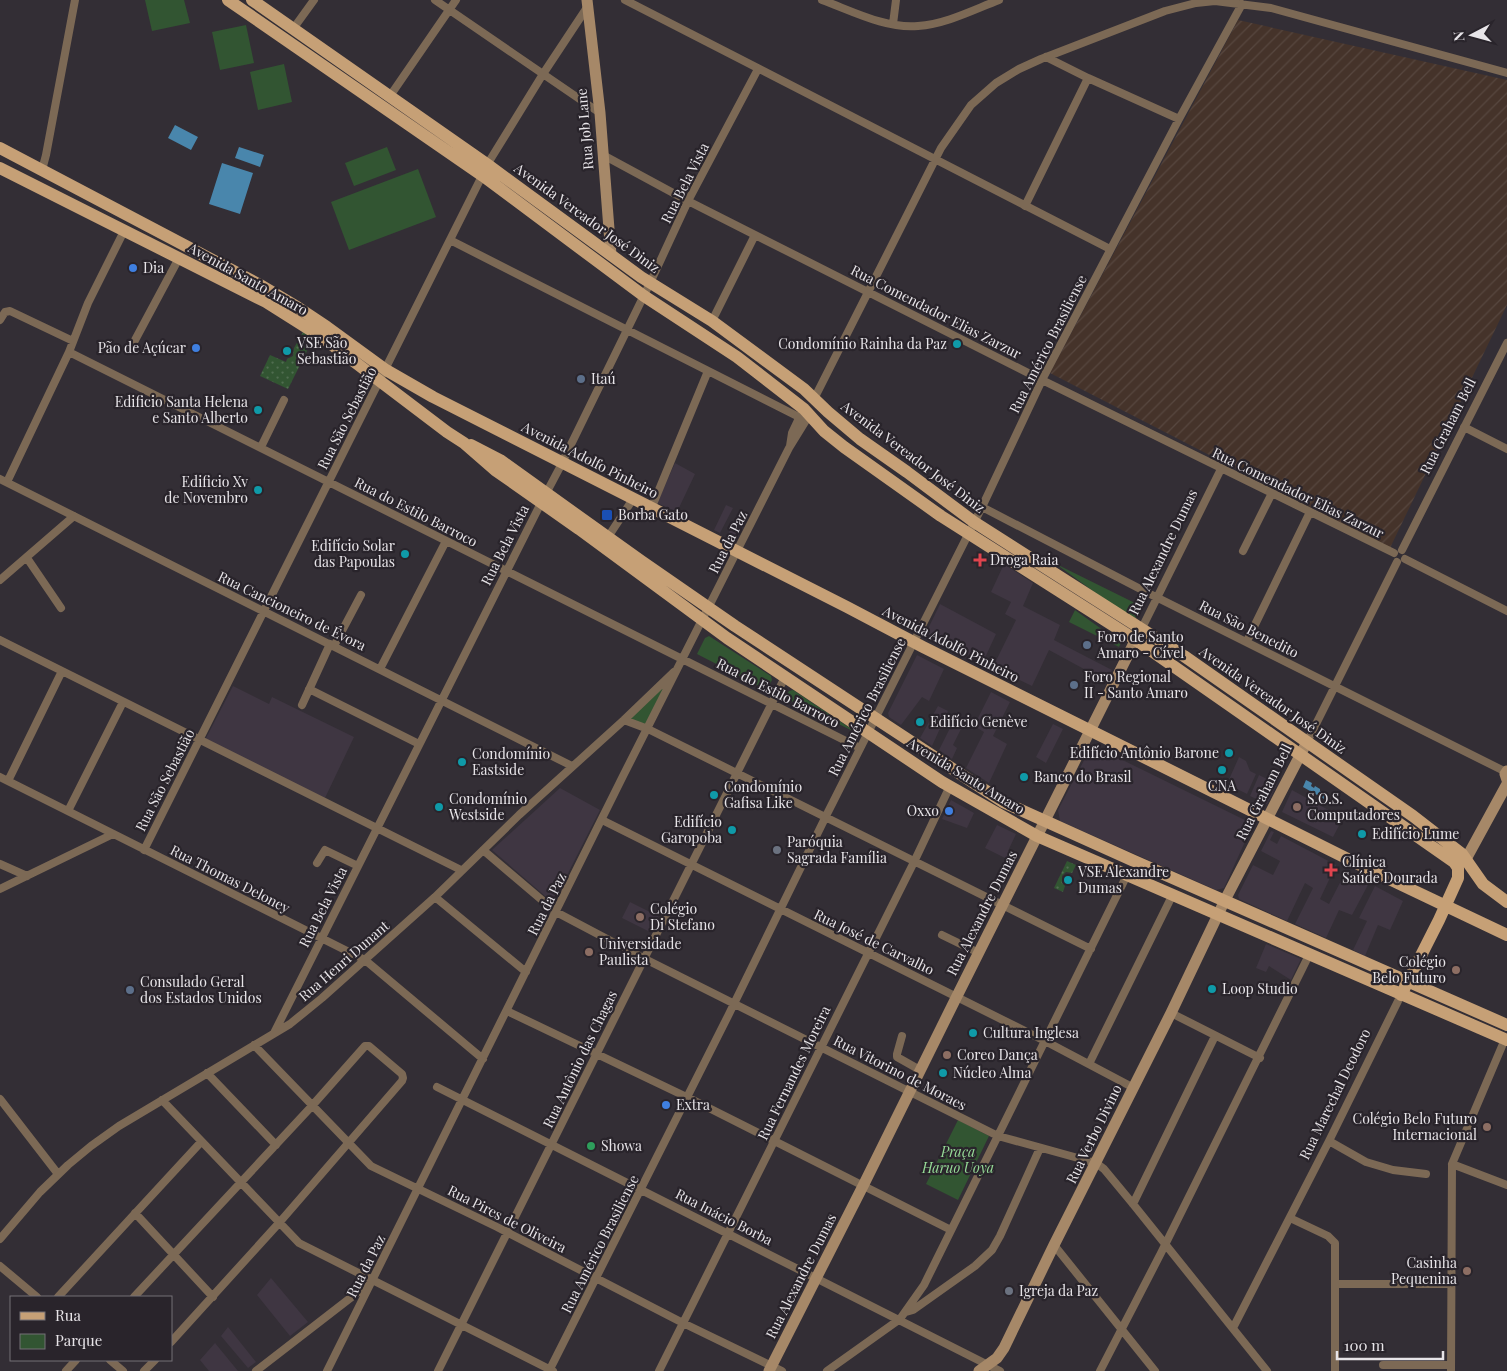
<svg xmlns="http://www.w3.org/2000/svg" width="1507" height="1371" viewBox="0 0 1507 1371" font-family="'Playfair Display',serif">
<defs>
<pattern id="industrial-furrows" width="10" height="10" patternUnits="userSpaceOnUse" patternTransform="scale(1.25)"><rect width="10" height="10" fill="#45332a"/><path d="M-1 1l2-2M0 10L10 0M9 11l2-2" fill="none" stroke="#57473f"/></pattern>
<pattern id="grass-dots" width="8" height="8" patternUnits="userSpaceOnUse" patternTransform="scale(1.25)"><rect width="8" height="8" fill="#325532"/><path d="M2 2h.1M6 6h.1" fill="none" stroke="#506d50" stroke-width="1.8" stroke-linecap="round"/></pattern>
</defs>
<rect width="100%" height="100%" fill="#332e35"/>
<path fill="#3f3642" d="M675 463 695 474 677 512 657 503Z
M726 505 733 508 720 533 714 530Z
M739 512 746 515 734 540 727 536Z
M1004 564 1033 583 1023 606 1060 625 1054 640 1112 670 1106 681 1049 650 1032 686 993 667 1016 620 1005 614 1011 602 991 592Z
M940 604 996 634 983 662 926 633Z
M917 655 944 669 929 701 922 697 901 725 889 717 888 713Z
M233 686 269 704 272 697 354 737 325 798 205 740Z
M991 692 1010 702 993 736 1007 744 989 783 966 768 984 732 974 726Z
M938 706 948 711 932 746 920 738Z
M956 716 965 721 953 745 957 748 952 759 939 750Z
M1053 724 1063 729 1046 763 1036 757Z
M1092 745 1253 824 1224 888 1216 890 1060 821 1058 810Z
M1239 757 1246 761 1250 771 1256 774 1247 794 1227 784Z
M1259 775 1277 784 1267 804 1250 796Z
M560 788 600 810 554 901 545 896 492 850Z
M1292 790 1343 818 1333 837 1282 812Z
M951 800 974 813 967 828 942 819Z
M997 825 1016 834 1008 851 1018 856 1015 863 985 848Z
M1271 831 1274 832 1270 840 1277 844 1281 836 1336 865 1320 899 1329 904 1346 871 1369 883 1352 915 1339 910 1326 938 1295 924 1313 888 1305 883 1287 921 1239 899 1238 895 1253 865 1273 875 1280 861 1261 851Z
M1375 886 1403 901 1390 930 1378 925 1365 956 1353 950 1367 921 1359 918Z
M630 902 658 916 650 932 622 918Z
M1266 944 1301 959 1291 980 1269 966 1266 972 1256 968Z
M271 1278 308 1322 290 1336 257 1295Z
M228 1327 256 1362 248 1368 221 1336Z
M215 1343 238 1371H209L200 1360Z"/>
<path fill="url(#industrial-furrows)" d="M1238 20 1507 80V305L1390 548 1050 373Z"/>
<path fill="url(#grass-dots)" d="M303 332 313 339 288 389 260 376 270 355 286 362 287 359 293 356 294 348Z
M1067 861 1076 865 1072 873 1066 872 1062 876V883L1065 886 1063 892 1054 888Z"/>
<path fill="#325532" d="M145 0H184L190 23 152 31Z
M246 25 254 63 220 70 212 32Z
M284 64 292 102 258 110 250 72Z
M387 147 396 170 354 186 345 163Z
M418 169 436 217 349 250 331 202Z
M1056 564 1141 606 1144 603 1134 621Z
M1075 610 1121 643 1119 647 1069 622Z
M709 636 771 676 772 680 767 690 697 654 705 638Z
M670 681 648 726 627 719Z
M793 690 856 732 857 733 785 698 789 691Z
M958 1120 989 1136 958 1200 926 1184Z"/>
<path fill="#4986ac" d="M175 125 198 137 191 150 168 138Z
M239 147 264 155 260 167 235 158Z
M222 163 253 173 240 214 209 204Z
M1306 780 1312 783 1311 786 1314 788 1315 786 1320 789V791L1329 795 1326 800 1303 787Z"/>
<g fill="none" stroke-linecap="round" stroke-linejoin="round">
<path stroke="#7c6955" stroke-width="8" d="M435 0 600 113
M625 0 1110 249
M822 0C852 11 886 29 918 26 946 24 973 10 999 0
M893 24 896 0
M293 29 314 0
M1046 57 1088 78 1179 119
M390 96 456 0
M603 155 688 201 1042 380 1394 553
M42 170 46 155 75 0
M1025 206 1088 78
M450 240 799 417
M0 320 5 312 10 311 73 341
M712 321 755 235
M134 342 179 258
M69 352 860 748
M814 399 941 148 971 105 996 83 1019 69 1041 59 1165 11 1196 3 1215 1 1271 8 1507 73
M1464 427 1507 449
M790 446 792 433 801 414
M261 447 284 400
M0 479 572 766
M7 482 69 352 88 303 124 231
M982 507 1150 594 1506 772
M651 509 708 371
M608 537 633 499
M1402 550 1507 343
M1243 551 1272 493
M27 558 61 608
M1405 559 1507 611
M0 580 74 516
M1141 630 1221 469
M0 640 461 870
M1247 641 1310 512
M334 646 361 595
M380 669 446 541
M309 689 419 744
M302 705 330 644
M624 720 648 729 1091 949
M1307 742 1397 562
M0 777 365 960 483 1059
M8 781 62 671
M68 811 123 702
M602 820 1045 1041 1134 1088
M144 850 490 160 543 74 588 6
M483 850 556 912 643 958 998 1136 1096 1163 1104 1169 1133 1204 1267 1371
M317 863 325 850 358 866
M0 864 27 876
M0 889 113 834
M435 897 526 972
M942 935 979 953
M507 1011 695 1101 951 1230
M1171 1013 1260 1058
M274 1033 541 503 559 469 650 283 688 201 758 69
M902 1036 897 1054V1057L920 1070
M254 1045 371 1166 497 1227 683 1323 782 1371
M1089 1064 1172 896
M207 1073 276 1145
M437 1087 1000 1371
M0 1099 58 1174
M162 1100 299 1243 553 1371
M1329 1141 1366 1162 1393 1170 1426 1174
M1452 1164 1507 1185
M1133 1204 1215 1036
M135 1213 213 1297
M1290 1218 1328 1236 1335 1243V1371
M0 1239 40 1192 68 1165 91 1146 119 1126 290 1024 322 998 435 897 519 815 624 720 674 672
M1054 1245 1155 1371
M0 1266 37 1297
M1336 1284H1450
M58 1297 201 1142
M134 1297 311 1107 365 1046H369L402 1074 403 1078 402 1081 279 1223 171 1342
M906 1312 913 1310 975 1266 992 1250 1000 1236 1040 1148
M1233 1328 1329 1141 1401 995
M110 1360 123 1371
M1383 1365H1451
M66 1371 76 1360
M144 1371 155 1360
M256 1371 371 1282
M327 1371 623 776 789 448 810 414
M438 1371 785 677
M549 1371 728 1016 828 812 982 507 1042 380 1179 119 1242 4
M659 1371 914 862 950 786
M827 1371 900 1319 924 1285 1127 875
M1100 1371 1161 1253 1309 955
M1451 1371 1452 1164 1505 1039"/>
<path stroke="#a68868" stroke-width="11" d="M587 0 600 113 611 255
M1507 771 1505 774 1507 780
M1466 859 1507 784
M769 1371 863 1186 956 998 1139 633
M979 1371 997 1358 1004 1348 1054 1245 1171 1013 1225 900 1307 742"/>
<path stroke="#c6a076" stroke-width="12" d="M228 0 483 176 644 296 737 357 804 409 824 431 844 447 941 516 1136 640 1454 862 1458 868V878L1439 920 1401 995
M252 0 488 165 641 277 712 321 804 389 828 412 860 439 907 472 974 522 1184 656 1413 816 1462 854 1483 884 1507 902
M0 148 260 285 297 307 327 327 386 370 433 397 847 607 923 647 1366 868 1507 935
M0 168 266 302 323 338 447 432 464 443 495 470 579 529 727 638 942 782 1037 836 1507 1040
M471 445 500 460 641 561 735 626 1003 802 1134 861 1507 1025"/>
</g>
<g fill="#3f7fe0" stroke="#29242b" stroke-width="2">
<circle cx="133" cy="268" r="5"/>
<circle cx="196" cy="348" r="5"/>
<circle cx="949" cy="811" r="5"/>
<circle cx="666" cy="1105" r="5"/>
</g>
<g fill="#0f9aa8" stroke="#29242b" stroke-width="2">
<circle cx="957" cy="344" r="5"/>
<circle cx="287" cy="351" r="5"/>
<circle cx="258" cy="410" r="5"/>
<circle cx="258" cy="490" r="5"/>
<circle cx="405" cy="554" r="5"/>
<circle cx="920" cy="722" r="5"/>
<circle cx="1229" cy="753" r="5"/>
<circle cx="462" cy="762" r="5"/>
<circle cx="1222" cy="770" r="5"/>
<circle cx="1024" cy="777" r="5"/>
<circle cx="714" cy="795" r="5"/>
<circle cx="439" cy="807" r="5"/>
<circle cx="732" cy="830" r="5"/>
<circle cx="1362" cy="834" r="5"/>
<circle cx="1068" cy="880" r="5"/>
<circle cx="1212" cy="989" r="5"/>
<circle cx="973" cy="1033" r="5"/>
<circle cx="943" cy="1073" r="5"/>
</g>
<g fill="#5c6f8a" stroke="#29242b" stroke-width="2">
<circle cx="581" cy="379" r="5"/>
<circle cx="1087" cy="645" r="5"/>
<circle cx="1074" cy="685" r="5"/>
<circle cx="130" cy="990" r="5"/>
</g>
<rect fill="#1a4fb4" stroke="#29242b" stroke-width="2" x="601" y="509" width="12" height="12" rx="2.5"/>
<g fill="#e0444e" stroke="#29242b" stroke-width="2">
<path d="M977.5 552.5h5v5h5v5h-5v5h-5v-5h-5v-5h5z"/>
<path d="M1328.5 862.5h5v5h5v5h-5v5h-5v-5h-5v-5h5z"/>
</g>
<g fill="#8d6e63" stroke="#29242b" stroke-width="2">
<circle cx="1297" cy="807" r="5"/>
<circle cx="640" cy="917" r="5"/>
<circle cx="589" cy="952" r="5"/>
<circle cx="1456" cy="970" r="5"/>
<circle cx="947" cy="1055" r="5"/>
<circle cx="1487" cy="1127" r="5"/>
<circle cx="1467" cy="1271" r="5"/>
</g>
<g fill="#6b7280" stroke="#29242b" stroke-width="2">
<circle cx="777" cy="850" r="5"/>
<circle cx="1009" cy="1291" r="5"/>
</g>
<circle fill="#2e9e5b" stroke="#29242b" stroke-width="2" cx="591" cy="1146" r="5"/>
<g text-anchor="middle" stroke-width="4.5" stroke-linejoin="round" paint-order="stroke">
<g font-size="14" fill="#e7e4e8" stroke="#29242b">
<text transform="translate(585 129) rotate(-95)" y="5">Rua Job Lane</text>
<text transform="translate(685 183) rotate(-63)" y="5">Rua Bela Vista</text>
<text transform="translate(587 218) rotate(36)" y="5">Avenida Vereador José Diniz</text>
<text transform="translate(248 279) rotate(29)" y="5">Avenida Santo Amaro</text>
<text transform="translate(936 312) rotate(27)" y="5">Rua Comendador Elias Zarzur</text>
<text transform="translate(1048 344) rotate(-63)" y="5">Rua Américo Brasiliense</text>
<text transform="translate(347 418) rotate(-63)" y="5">Rua São Sebastião</text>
<text transform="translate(1448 426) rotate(-63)" y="5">Rua Graham Bell</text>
<text transform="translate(913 457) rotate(37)" y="5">Avenida Vereador José Diniz</text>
<text transform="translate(590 460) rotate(27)" y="5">Avenida Adolfo Pinheiro</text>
<text transform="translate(1298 493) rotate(26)" y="5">Rua Comendador Elias Zarzur</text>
<text transform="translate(416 512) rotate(27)" y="5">Rua do Estilo Barroco</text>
<text transform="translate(728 542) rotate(-63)" y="5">Rua da Paz</text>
<text transform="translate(505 545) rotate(-63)" y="5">Rua Bela Vista</text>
<text transform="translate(1163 552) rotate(-64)" y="5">Rua Alexandre Dumas</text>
<text transform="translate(292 611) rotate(26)" y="5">Rua Cancioneiro de Évora</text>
<text transform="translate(1249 629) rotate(27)" y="5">Rua São Benedito</text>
<text transform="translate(951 644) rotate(27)" y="5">Avenida Adolfo Pinheiro</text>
<text transform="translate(778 693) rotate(27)" y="5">Rua do Estilo Barroco</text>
<text transform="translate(1273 700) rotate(35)" y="5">Avenida Vereador José Diniz</text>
<text transform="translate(867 707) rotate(-63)" y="5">Rua Américo Brasiliense</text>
<text transform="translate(966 776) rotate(31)" y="5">Avenida Santo Amaro</text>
<text transform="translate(165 780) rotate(-63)" y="5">Rua São Sebastião</text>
<text transform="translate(1264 792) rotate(-63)" y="5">Rua Graham Bell</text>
<text transform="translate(230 879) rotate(27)" y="5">Rua Thomas Deloney</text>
<text transform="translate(547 904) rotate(-63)" y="5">Rua da Paz</text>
<text transform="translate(323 907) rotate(-63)" y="5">Rua Bela Vista</text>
<text transform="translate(982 913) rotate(-63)" y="5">Rua Alexandre Dumas</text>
<text transform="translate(874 942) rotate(26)" y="5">Rua José de Carvalho</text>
<text transform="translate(344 961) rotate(-41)" y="5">Rua Henri Dunant</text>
<text transform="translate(580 1059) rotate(-64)" y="5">Rua Antônio das Chagas</text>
<text transform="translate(794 1073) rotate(-64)" y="5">Rua Fernandes Moreira</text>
<text transform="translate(900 1073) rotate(27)" y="5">Rua Vitorino de Moraes</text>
<text transform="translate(1335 1094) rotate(-64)" y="5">Rua Marechal Deodoro</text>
<text transform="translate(1094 1134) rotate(-64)" y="5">Rua Verbo Divino</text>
<text transform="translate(724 1217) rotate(27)" y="5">Rua Inácio Borba</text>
<text transform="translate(507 1219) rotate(27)" y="5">Rua Pires de Oliveira</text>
<text transform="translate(600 1244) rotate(-63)" y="5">Rua Américo Brasiliense</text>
<text transform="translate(366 1266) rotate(-63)" y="5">Rua da Paz</text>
<text transform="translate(801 1276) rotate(-63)" y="5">Rua Alexandre Dumas</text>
</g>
<g font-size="14" fill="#e7e4e8" stroke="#29242b" text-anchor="start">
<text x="143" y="273">Dia</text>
<text x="297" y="348">VSE São<tspan x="297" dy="16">Sebastião</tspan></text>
<text x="947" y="349" text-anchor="end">Condomínio Rainha da Paz</text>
<text x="186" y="353" text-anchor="end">Pão de Açúcar</text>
<text x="591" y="384">Itaú</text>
<text x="248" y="407" text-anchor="end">Edificio Santa Helena<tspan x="248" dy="16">e Santo Alberto</tspan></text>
<text x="248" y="487" text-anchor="end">Edificio Xv<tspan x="248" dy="16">de Novembro</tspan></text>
<text x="618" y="520">Borba Gato</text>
<text x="395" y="551" text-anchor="end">Edifício Solar<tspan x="395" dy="16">das Papoulas</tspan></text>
<text x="990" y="565">Droga Raia</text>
<text x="1097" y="642">Foro de Santo<tspan x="1097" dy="16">Amaro - Cível</tspan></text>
<text x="1084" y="682">Foro Regional<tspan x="1084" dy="16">II - Santo Amaro</tspan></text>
<text x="930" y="727">Edifício Genève</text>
<text x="1219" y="758" text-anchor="end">Edifício Antônio Barone</text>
<text x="472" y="759">Condomínio<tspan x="472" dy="16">Eastside</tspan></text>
<text x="1034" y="782">Banco do Brasil</text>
<text x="1222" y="791" text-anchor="middle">CNA</text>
<text x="724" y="792">Condomínio<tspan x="724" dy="16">Gafisa Like</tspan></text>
<text x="449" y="804">Condomínio<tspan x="449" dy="16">Westside</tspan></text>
<text x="1307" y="804">S.O.S.<tspan x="1307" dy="16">Computadores</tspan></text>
<text x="939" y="816" text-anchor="end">Oxxo</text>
<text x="722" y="827" text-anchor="end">Edifício<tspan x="722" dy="16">Garopoba</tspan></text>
<text x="1372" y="839">Edifício Lume</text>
<text x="787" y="847">Paróquia<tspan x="787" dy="16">Sagrada Família</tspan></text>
<text x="1342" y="867">Clínica<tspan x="1342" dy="16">Saúde Dourada</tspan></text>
<text x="1078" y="877">VSE Alexandre<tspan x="1078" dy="16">Dumas</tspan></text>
<text x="650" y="914">Colégio<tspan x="650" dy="16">Di Stefano</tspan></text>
<text x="599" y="949">Universidade<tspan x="599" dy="16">Paulista</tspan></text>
<text x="1446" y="967" text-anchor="end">Colégio<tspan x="1446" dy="16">Belo Futuro</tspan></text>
<text x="140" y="987">Consulado Geral<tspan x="140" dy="16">dos Estados Unidos</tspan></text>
<text x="1222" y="994">Loop Studio</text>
<text x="983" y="1038">Cultura Inglesa</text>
<text x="957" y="1060">Coreo Dança</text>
<text x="953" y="1078">Núcleo Alma</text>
<text x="676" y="1110">Extra</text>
<text x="1477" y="1124" text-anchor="end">Colégio Belo Futuro<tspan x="1477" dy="16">Internacional</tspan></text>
<text x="601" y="1151">Showa</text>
<text x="1457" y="1268" text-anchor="end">Casinha<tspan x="1457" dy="16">Pequenina</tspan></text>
<text x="1019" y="1296">Igreja da Paz</text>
</g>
<g font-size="14" font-style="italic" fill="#95d996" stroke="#29242b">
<text x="958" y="1157">Praça<tspan x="958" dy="16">Haruo Uoya</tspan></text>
</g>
</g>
<rect x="10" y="1296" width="162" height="65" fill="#29242b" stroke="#757177"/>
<rect x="20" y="1312" width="25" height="8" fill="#c6a076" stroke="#757177"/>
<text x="55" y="1321" font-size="15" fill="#e7e4e8">Rua</text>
<rect x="20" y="1334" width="25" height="15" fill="#325532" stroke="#757177"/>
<text x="55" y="1346" font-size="15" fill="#e7e4e8">Parque</text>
<g transform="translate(1472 35) rotate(264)" stroke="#29242b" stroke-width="4" paint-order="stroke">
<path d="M0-4L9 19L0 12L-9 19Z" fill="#e7e4e8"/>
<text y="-8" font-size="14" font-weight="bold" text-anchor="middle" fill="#e7e4e8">N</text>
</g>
<path d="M1337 1351v8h106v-8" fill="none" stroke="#e7e4e8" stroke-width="2.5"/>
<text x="1344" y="1351" font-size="15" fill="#e7e4e8" stroke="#29242b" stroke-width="4" paint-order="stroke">100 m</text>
</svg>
